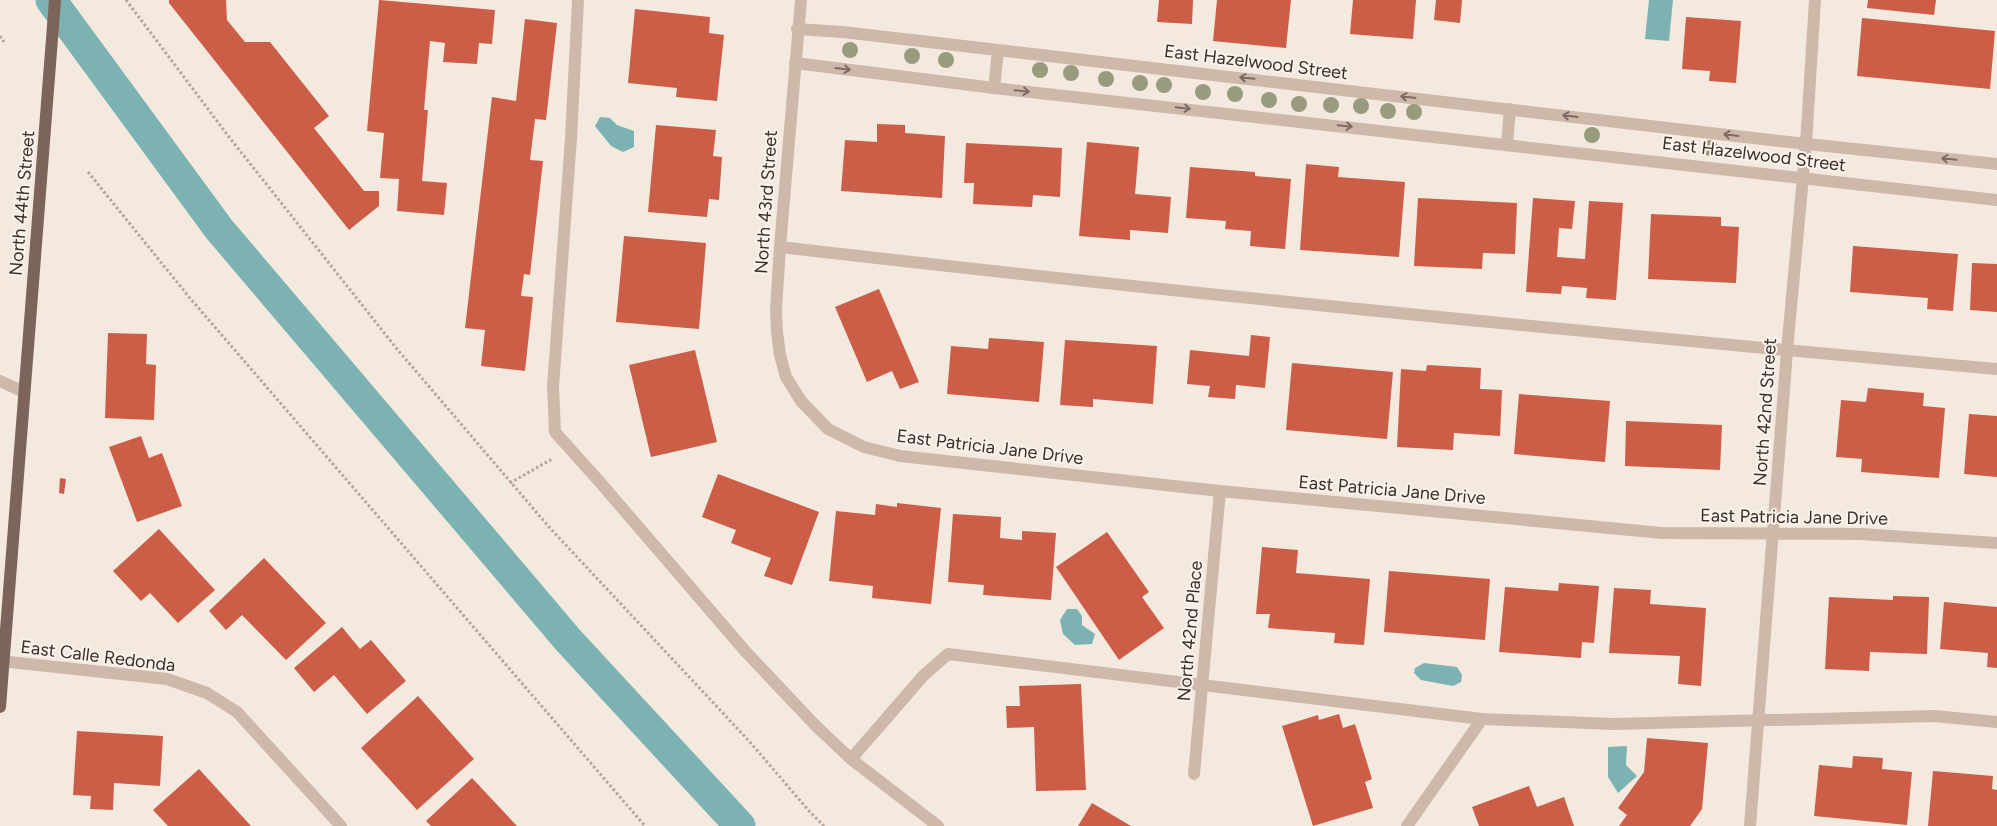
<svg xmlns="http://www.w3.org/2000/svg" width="1997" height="826" viewBox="0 0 1997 826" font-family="Figtree,sans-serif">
<rect width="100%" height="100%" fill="#f4e9df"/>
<path fill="#7cb3b2" d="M1649 0H1673L1669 41 1645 39Z
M600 117 610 118 617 125 634 131V147L623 152 611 146 595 126Z
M1067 609H1077L1082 616V625L1095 634 1092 644 1075 645 1063 634 1060 620Z
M1424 663 1457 667 1462 675 1461 682 1453 686 1421 680 1414 673 1415 668Z
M1627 746 1626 765 1637 776 1618 793 1608 777V747Z"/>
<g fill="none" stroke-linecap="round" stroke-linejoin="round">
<path stroke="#7cb3b2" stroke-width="31" d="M51 0 219 229 569 641 740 826"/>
</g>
<path fill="#cc5d46" d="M169 0H226L227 20 245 42H270L329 116 314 128 364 191H379V206L349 230 169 3Z
M379 0 495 10 492 44 479 43 477 64 443 62 445 43 430 41 424 110H428L422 181 447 183 444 215 397 211 399 179 380 178 384 133 367 131Z
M1159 0H1193L1192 24 1157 22Z
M1217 0H1291L1286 48 1213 41Z
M1353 0H1416L1413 39 1350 34Z
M1436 0H1462L1460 23 1434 20Z
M1868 0H1936L1934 15 1867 8Z
M635 9 710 17 709 33 724 35 717 101 676 97 677 88 628 83Z
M1686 17 1741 21 1736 83 1709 81 1710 71 1682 69Z
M1862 18 1995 31 1990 89 1857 76Z
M525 19 557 23 546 120 535 119 530 160 543 161 530 275 524 274 521 296 533 297 525 371 481 366 485 330 465 328 492 97 516 101Z
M877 124 905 125V133L945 136 942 198 841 191 845 140 877 142Z
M656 125 716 130 713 156 722 157 719 200 709 199 707 217 648 212Z
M1087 142 1139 147 1135 194 1171 197 1168 233 1130 230V240L1079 236Z
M966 143 1062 148 1060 197 1033 195 1032 207 973 204 974 183H964Z
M1306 164 1339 167 1338 177 1405 182 1399 257 1300 250Z
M1190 167 1255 172V176L1291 179 1285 249 1250 246 1251 231 1225 229 1226 221 1186 218Z
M1418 198 1517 203 1515 254 1483 253 1482 269 1414 266Z
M1533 198 1575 201 1572 229 1559 228 1557 257 1585 259 1589 201 1623 203 1616 300 1586 298 1587 288 1562 286 1561 294 1526 292Z
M1651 214 1721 217V226L1739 227 1736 283 1648 279Z
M624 236 706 243 699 329 616 322Z
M1853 246 1958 254 1953 311 1927 309 1928 298 1850 292Z
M1972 263 1997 264V312L1970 310Z
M879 289 919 382 900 389 892 371 867 382 835 307Z
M108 333 147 334 146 364 156 365 154 420 105 418Z
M1251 335 1270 337 1265 388 1236 385 1235 399 1208 397 1210 386 1187 384 1190 350 1249 356Z
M989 338 1044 342 1039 402 947 394 951 346 988 349Z
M1065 340 1157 346 1153 404 1093 399V407L1060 405Z
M695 350 717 442 651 457 629 365Z
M1292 363 1393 372 1387 439 1286 430Z
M1427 365 1481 368 1480 389 1502 390 1500 436 1454 433 1453 450 1397 447 1401 369 1426 371Z
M1868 388 1924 393 1923 406 1945 408 1939 478 1861 472 1862 459 1836 457 1841 400 1866 402Z
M1519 394 1610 401 1605 462 1514 454Z
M1969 414 1997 416V477L1964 474Z
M1626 421 1722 425 1720 470 1625 466Z
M141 436 149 458 162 453 182 506 137 522 109 447Z
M718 474 819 512 792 585 764 576 771 558 731 543 736 530 702 517Z
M60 478 66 479 64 494 59 493Z
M897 503 941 508 931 604 872 598 873 586 829 581 836 511 875 515 876 504 897 507Z
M953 514 1001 517 1000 538 1022 540V531L1056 533 1051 600 983 595 984 585 948 582Z
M159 529 215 590 178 623 150 593 141 601 113 571Z
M1107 532 1149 592 1142 597 1164 628 1119 660 1056 567Z
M1262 547 1298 550 1296 573 1370 579 1364 645 1334 643 1335 633 1268 628 1270 614H1256Z
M264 558 326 623 286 660 242 615 226 630 209 611Z
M1389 571 1490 579 1485 640 1384 632Z
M1559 583 1599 586 1594 643 1582 642 1581 658 1499 652 1505 587 1558 591Z
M1614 588 1651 590 1650 604 1706 608 1701 686 1678 684 1680 656 1609 653Z
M1893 596 1929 597 1927 654 1870 652 1869 671 1825 669 1829 597 1893 600Z
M1944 602 1997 607V668L1987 667 1988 653 1940 649Z
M342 627 360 649 371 640 406 681 367 714 334 675 314 692 294 668Z
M1081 684 1086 790 1036 791 1034 727 1007 728 1006 706H1020L1019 686Z
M418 696 474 759 417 810 361 748Z
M1339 714 1343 728 1355 724 1372 779 1365 782 1373 808 1313 826 1282 726 1318 715 1319 720Z
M77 731 163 736 160 786 114 783 113 810 90 809 91 796 73 795Z
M1647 738 1708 743 1702 809 1690 826H1619L1627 815 1618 808 1644 772Z
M1853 756 1883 758 1882 769 1912 772 1907 825 1814 816 1819 765 1852 768Z
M199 769 251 826H168L153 810Z
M1933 771 1993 776 1992 789 1997 790V826H1928Z
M472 778 517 826H431L426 821Z
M1529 786 1537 807 1564 797 1574 826H1479L1472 807Z
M1092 803 1131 826H1078Z"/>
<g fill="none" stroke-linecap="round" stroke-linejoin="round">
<path stroke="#baa294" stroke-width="3" stroke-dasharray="2.5 2.5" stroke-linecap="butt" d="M126 0 229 137 397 349 549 527 749 741 810 812 824 826
M0 36 4 42
M88 172 189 297 645 826
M510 483 552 459"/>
<path stroke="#ceb8aa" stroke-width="12" d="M578 0 571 138 553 387 555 432 598 480 746 652 816 726 851 759 938 826
M801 0 780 247 776 310 777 332 780 355 786 377 801 401 828 429 864 447 900 456 1220 491 1662 533 1861 534 1997 543
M797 29 843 32 1779 141 1997 164
M795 63 994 88 1997 200
M994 88 998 50
M1507 144 1510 109
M780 247C1185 294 1591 333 1997 369
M0 381 24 392
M0 661 167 679 207 693 237 712 341 826
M851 759 923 676 948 654 1482 719 1614 724 1934 716 1997 722
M1194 774 1220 491
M1407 826 1482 719
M1750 826 1787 351 1806 144 1815 0"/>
<path stroke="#7d645a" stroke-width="12" d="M0 707 55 0"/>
</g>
<g fill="#989b7d">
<circle cx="850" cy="50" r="8"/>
<circle cx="912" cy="56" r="8"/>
<circle cx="946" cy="60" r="8"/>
<circle cx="1040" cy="70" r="8"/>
<circle cx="1071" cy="73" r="8"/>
<circle cx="1106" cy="79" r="8"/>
<circle cx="1140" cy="83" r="8"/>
<circle cx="1164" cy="85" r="8"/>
<circle cx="1203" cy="92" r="8"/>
<circle cx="1235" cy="94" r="8"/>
<circle cx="1269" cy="100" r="8"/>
<circle cx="1299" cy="104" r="8"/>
<circle cx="1331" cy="105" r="8"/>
<circle cx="1361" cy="106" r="8"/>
<circle cx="1388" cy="111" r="8"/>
<circle cx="1414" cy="112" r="8"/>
<circle cx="1592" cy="135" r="8"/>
<circle cx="1710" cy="148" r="8"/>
</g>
<defs><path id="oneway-shaft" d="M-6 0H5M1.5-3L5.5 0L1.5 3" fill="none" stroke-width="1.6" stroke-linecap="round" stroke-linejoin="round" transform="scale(1.25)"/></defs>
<g stroke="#7d6c64">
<use href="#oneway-shaft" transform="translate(843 69) rotate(7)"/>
<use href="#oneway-shaft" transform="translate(1247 78) rotate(-174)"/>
<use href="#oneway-shaft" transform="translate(1022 91) rotate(6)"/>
<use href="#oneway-shaft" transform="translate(1408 97) rotate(-173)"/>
<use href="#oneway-shaft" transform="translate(1183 108) rotate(6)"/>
<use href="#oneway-shaft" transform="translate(1570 116) rotate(-173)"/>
<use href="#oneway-shaft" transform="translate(1345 126) rotate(6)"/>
<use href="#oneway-shaft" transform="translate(1731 135) rotate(-173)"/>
<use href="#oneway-shaft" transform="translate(1949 159) rotate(-174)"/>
</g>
<g text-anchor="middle" stroke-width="4" stroke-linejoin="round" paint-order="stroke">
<g font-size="18" fill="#3b2e2a" stroke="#fbf3ec">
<text transform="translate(1256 62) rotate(7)" y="6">East Hazelwood Street</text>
<text transform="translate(1754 154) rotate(7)" y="6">East Hazelwood Street</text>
<text transform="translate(766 202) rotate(-86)" y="6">North 43rd Street</text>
<text transform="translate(22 203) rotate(-85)" y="6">North 44th Street</text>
<text transform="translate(1765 412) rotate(-86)" y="6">North 42nd Street</text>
<text transform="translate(990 447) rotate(7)" y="6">East Patricia Jane Drive</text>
<text transform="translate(1392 490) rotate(5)" y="6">East Patricia Jane Drive</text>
<text transform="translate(1794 517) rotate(1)" y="6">East Patricia Jane Drive</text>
<text transform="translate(1190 631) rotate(-85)" y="6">North 42nd Place</text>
<text transform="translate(98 656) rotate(7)" y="6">East Calle Redonda</text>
</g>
</g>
</svg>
